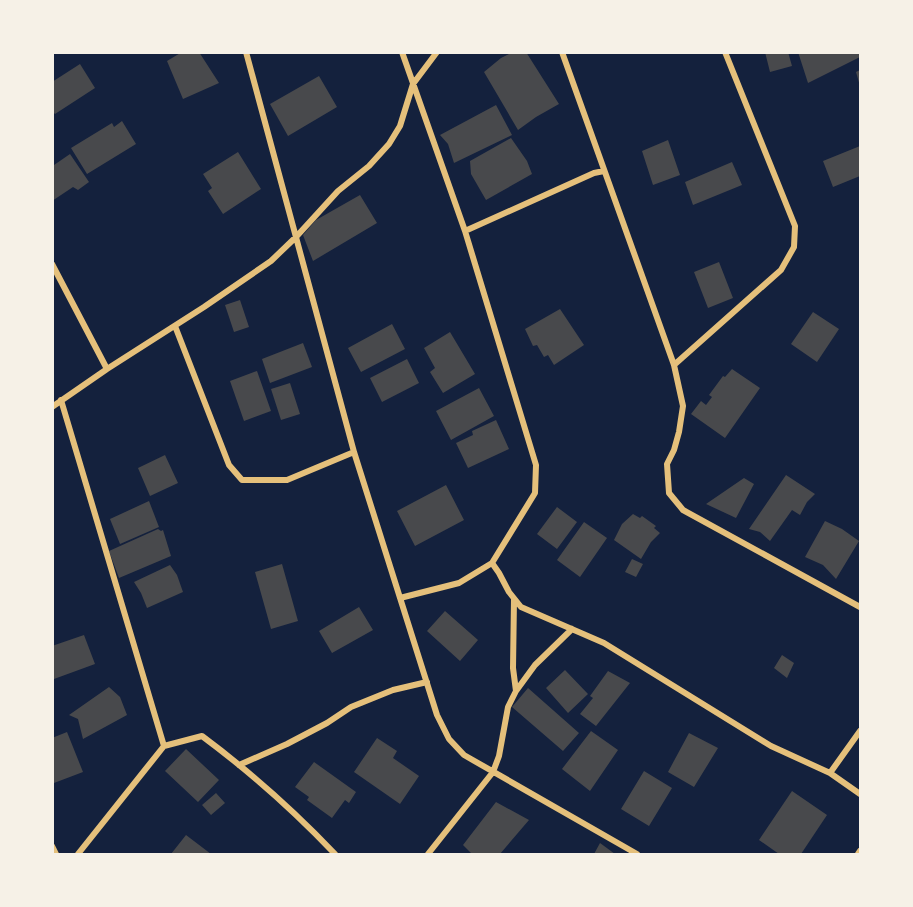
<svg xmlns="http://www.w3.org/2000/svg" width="913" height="907" viewBox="0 0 913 907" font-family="'PT Serif',serif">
<rect width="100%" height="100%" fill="#14213d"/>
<path fill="#48494c" d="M182 52H199L219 83 183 99 167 61Z
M513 52H526L559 104 536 117 518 130 484 72 501 58Z
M765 52H788L792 66 770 72Z
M798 52H860V57L808 83Z
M80 64 95 88 55 114 52 111V82Z
M860 70V86L856 72Z
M319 76 337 107 288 136 270 104Z
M496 105 512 135 454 163 448 144 440 135Z
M122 121 136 144 87 174 71 148 112 123 114 127Z
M511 138 527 161 532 174 486 200 471 174 470 161Z
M668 140 680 175 653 185 642 151Z
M860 146V176L833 187 823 161Z
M238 152 261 189 223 214 208 191 212 188 203 174Z
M70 154 89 182 78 190 73 187 52 201V163L54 165Z
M732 162 742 185 693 205 685 182Z
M360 195 377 223 313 261 303 235 316 220Z
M719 262 733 298 708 308 694 272Z
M240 300 249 327 234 332 225 305Z
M560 309 584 345 554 365 548 355 544 357 537 345 533 346 525 329Z
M813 312 839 329 817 362 791 344Z
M392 324 405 349 361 372 348 348Z
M450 332 475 374 443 393 430 372 435 368 424 348Z
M303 343 312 367 270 383 262 359Z
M407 359 419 383 382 402 370 378Z
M732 369 760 388 725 438 691 414 701 401 706 405 712 397 709 395 723 376 725 377Z
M257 371 271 411 244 421 230 381Z
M290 383 300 414 281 420 271 389Z
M479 388 494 416 451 440 436 411Z
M496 420 509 449 468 468 456 443 473 435 472 431Z
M165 455 178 483 150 496 138 468Z
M786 475 815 494 807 502 800 515 792 510 770 541 760 532 749 529Z
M744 478 754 484 736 518 706 504Z
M446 485 464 520 415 546 397 511Z
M149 501 159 527 120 544 110 519Z
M557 507 577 522 557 549 537 534Z
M633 514 640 518 642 516 656 526 654 528 660 533 651 542 641 559 614 540 622 524Z
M825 521 842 529 859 541 836 579 823 565 805 557Z
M584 522 607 538 580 577 557 560Z
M158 529 161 531 163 530 171 556 119 578 109 551Z
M632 559 643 564 636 577 625 572Z
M282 564 298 621 271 629 255 572Z
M170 565 177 575 183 592 147 608 141 593 134 582Z
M359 607 373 630 332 653 319 631Z
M445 611 478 640 460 661 427 631Z
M84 635 95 664 54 679 52 675V646Z
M782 655 794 663 787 678 774 668Z
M565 670 588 694 568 713 546 688Z
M608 671 630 683 596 726 580 714 593 698 590 696Z
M109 687 120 697 127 715 83 739 78 719 69 715Z
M528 688 579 733 563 751 512 707Z
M591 731 618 750 590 791 562 769Z
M67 732 83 772 54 783 52 780V738Z
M689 733 718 748 694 787 668 772Z
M377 738 397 751 393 758 419 776 400 804 354 772Z
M186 749 219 780 198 802 165 771Z
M314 762 356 792 349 803 345 800 332 818 307 800 309 797 295 787Z
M644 771 672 788 649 826 621 809Z
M792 791 827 815 801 854H779L759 840Z
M216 793 225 803 211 815 202 805Z
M496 802 529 820 500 854H472L463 845Z
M186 835 211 854H171Z
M600 843 615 854H594Z"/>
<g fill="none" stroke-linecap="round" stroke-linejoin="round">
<path stroke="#e5c07b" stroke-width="6" d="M246 52 354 452 437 715 449 739 464 755 637 854
M562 52 674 365
M725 52 795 226 794 247 781 270 674 365 683 406 679 432 674 450 667 464 669 493 683 510 860 607
M465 231 594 173 604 171
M52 264 107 369
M175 326 229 465 242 480H287L354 452
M61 400 164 746
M52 407 107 369 204 307 271 261 296 237 338 191 369 166 389 144 400 126 413 84 437 52
M492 563 499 573 509 592 521 607 604 643 771 746 830 773 860 794
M400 598 459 583 492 563 535 493 536 465 465 231 402 52
M514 599 513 668 516 691
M239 765 287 744 327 723 351 707 393 690 427 682
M830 773 860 731
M52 846 56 854
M78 854 164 746 202 736C249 771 295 812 335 854
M428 854 493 772 499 756 508 707 516 691 535 665 572 629
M858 854 860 851"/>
</g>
<rect width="913" height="907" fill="none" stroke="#f6f1e7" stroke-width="108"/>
</svg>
